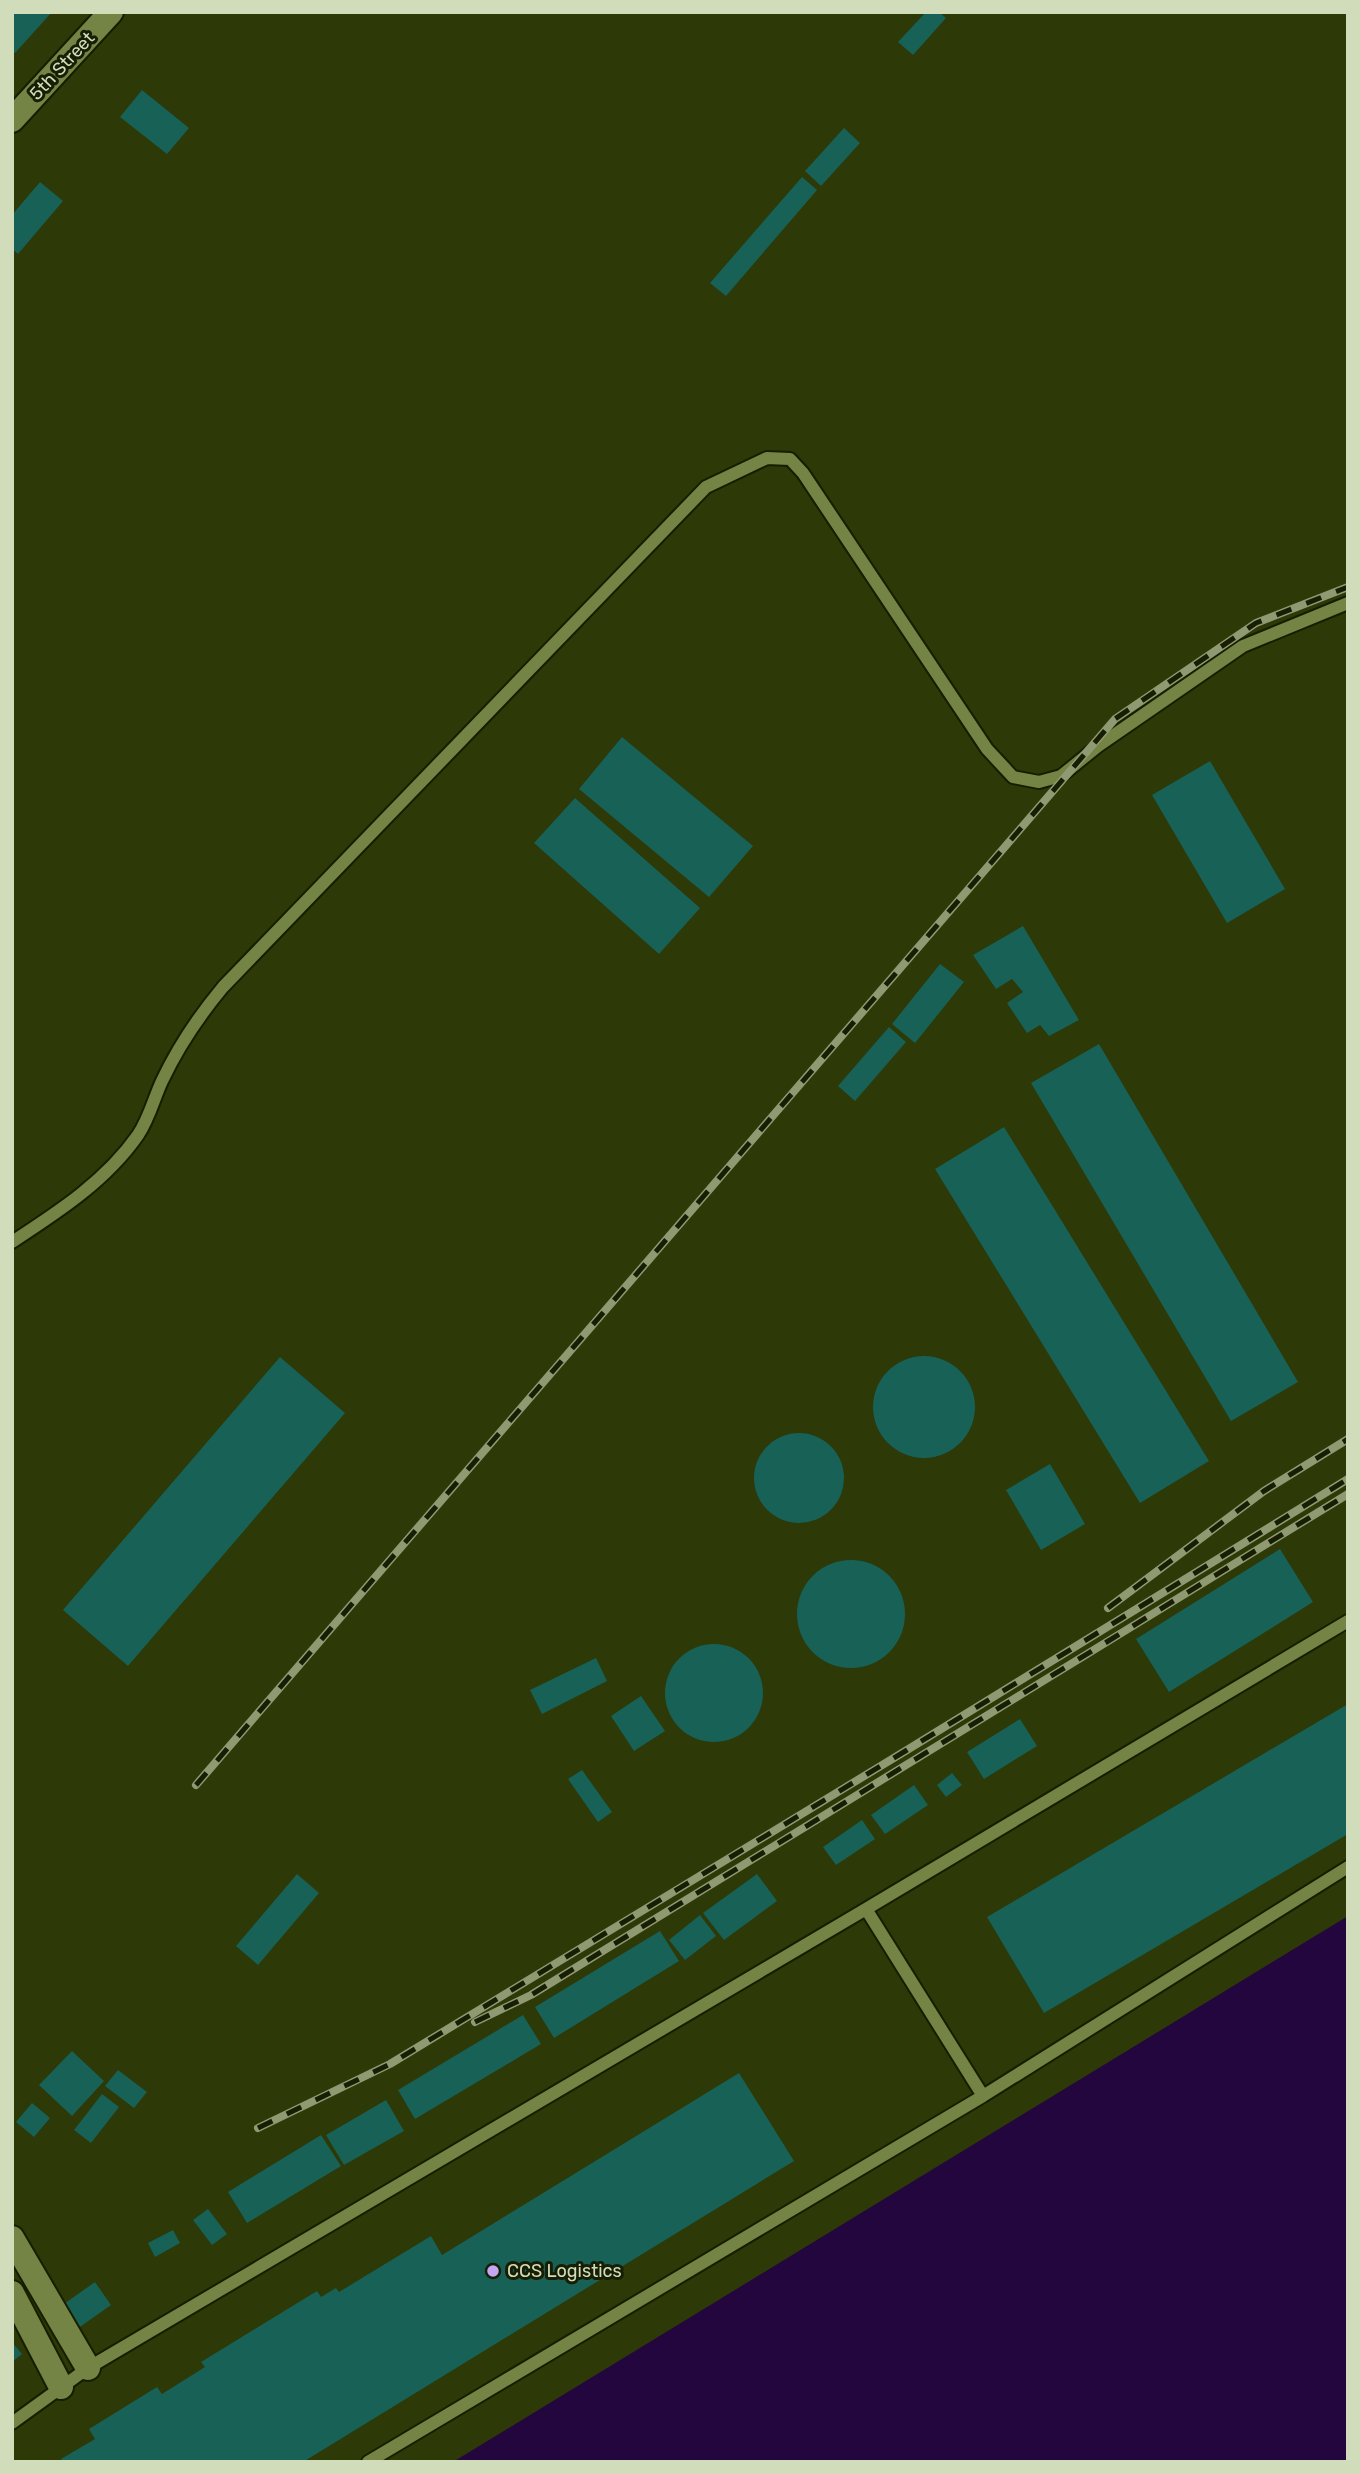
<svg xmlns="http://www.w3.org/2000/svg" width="1360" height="2474" viewBox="0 0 1360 2474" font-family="Rubik,sans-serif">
<rect width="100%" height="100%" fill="#2d3906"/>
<path fill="#23063e" d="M1348 1916V2462H453Z"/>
<path fill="#176157" d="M12 12H52L15 53 12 50Z
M926 12H939L946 18 913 55 898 42Z
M142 90 189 128 167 154 120 117Z
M844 128 860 143 821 186 805 171Z
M802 177 817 190 726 296 710 283Z
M40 182 63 201 18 254 12 249V215Z
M622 737 753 846 709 897 579 789Z
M1210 761 1285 889 1227 923 1152 795Z
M575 798 700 908 659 954 534 843Z
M1023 926 1079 1020 1049 1036 1040 1025 1027 1033 1007 1003 1023 992 1012 979 996 989 973 955Z
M940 964 964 982 915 1043 892 1024Z
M889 1027 906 1042 855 1101 838 1086Z
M1099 1044 1298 1382 1231 1421 1031 1083Z
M1004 1127 1209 1461 1140 1503 935 1169Z
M873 1407a51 51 0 1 1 102 0a51 51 0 1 1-102 0Z
M280 1357 345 1413 128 1666 63 1610Z
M754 1478a45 45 0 1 1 90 0a45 45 0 1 1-90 0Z
M1050 1464 1085 1524 1041 1550 1006 1490Z
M1280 1549 1313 1602 1169 1692 1136 1639Z
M797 1614a54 54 0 1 1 108 0a54 54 0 1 1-108 0Z
M665 1693a49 49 0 1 1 98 0a49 49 0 1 1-98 0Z
M596 1658 607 1681 542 1714 530 1690Z
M641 1696 665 1731 634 1751 611 1716Z
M1348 1704V1834L1044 2013 987 1917Z
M1020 1719 1037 1746 984 1779 967 1752Z
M582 1770 612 1812 598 1822 568 1779Z
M952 1773 962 1785 946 1797 937 1785Z
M914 1785 928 1805 885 1834 871 1815Z
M862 1820 875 1839 836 1865 823 1847Z
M297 1874 319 1893 258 1965 236 1946Z
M757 1874 777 1901 724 1940 703 1913Z
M700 1915 716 1936 685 1960 669 1940Z
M660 1931 679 1961 554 2038 535 2007Z
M523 2015 541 2044 415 2119 398 2090Z
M72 2051 104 2081 72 2116 39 2085Z
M118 2070 147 2092 134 2108 105 2086Z
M739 2073 794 2161 303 2462H63L61 2459 95 2439 89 2429 157 2387 162 2394 205 2367 201 2362 317 2291 321 2297 336 2288 339 2292 431 2236 442 2255Z
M102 2094 119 2107 91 2143 74 2130Z
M386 2100 404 2131 344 2165 326 2135Z
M32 2103 50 2118 34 2137 16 2122Z
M321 2135 341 2166 247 2223 228 2192Z
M208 2209 227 2234 212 2245 193 2220Z
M173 2230 180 2243 155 2257 148 2243Z
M95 2282 111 2305 77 2329 61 2306Z
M12 2342 22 2354 12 2362Z"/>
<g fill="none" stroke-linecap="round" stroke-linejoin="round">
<defs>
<path id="service" d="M12 1242C58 1212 106 1181 138 1135 149 1119 154 1098 162 1081 179 1045 198 1017 223 987L706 487 767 458 790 459 803 473 987 749 1013 777 1039 782 1061 776 1098 746 1243 646 1348 603
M866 1909 983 2096
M12 2423 88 2368 866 1909 1348 1621
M368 2462 983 2096 1348 1867"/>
<path id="minor" d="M12 120 111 12
M12 2238 88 2368
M12 2293 61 2387"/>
</defs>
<use href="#service" stroke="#171e00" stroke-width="16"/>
<use href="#minor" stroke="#171e00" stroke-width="28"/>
<use href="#service" stroke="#738445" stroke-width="12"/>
<use href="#minor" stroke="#738445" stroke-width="24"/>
<defs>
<path id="rail" d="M1108 1608 1264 1491 1348 1439
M196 1785 1115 719 1256 623 1348 587
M475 2022 531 1995 1348 1494
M258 2128 390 2064 907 1750 1348 1479"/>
</defs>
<use href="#rail" stroke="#8f9a72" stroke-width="8"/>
<use href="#rail" stroke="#171e04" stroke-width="5" stroke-dasharray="16" stroke-linecap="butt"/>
</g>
<circle fill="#c4a7f1" stroke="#171e04" stroke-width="2.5" cx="493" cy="2271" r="7"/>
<g text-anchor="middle" stroke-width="6" stroke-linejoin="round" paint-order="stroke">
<g font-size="18" fill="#d1dcbb" stroke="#171e04">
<text transform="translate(62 66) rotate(-47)" y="6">5th Street</text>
</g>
<g font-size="18" fill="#d1dcbb" stroke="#171e04" text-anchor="start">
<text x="507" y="2277">CCS Logistics</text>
</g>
</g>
<rect width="1360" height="2474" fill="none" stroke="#d1dcbb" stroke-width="28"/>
</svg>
